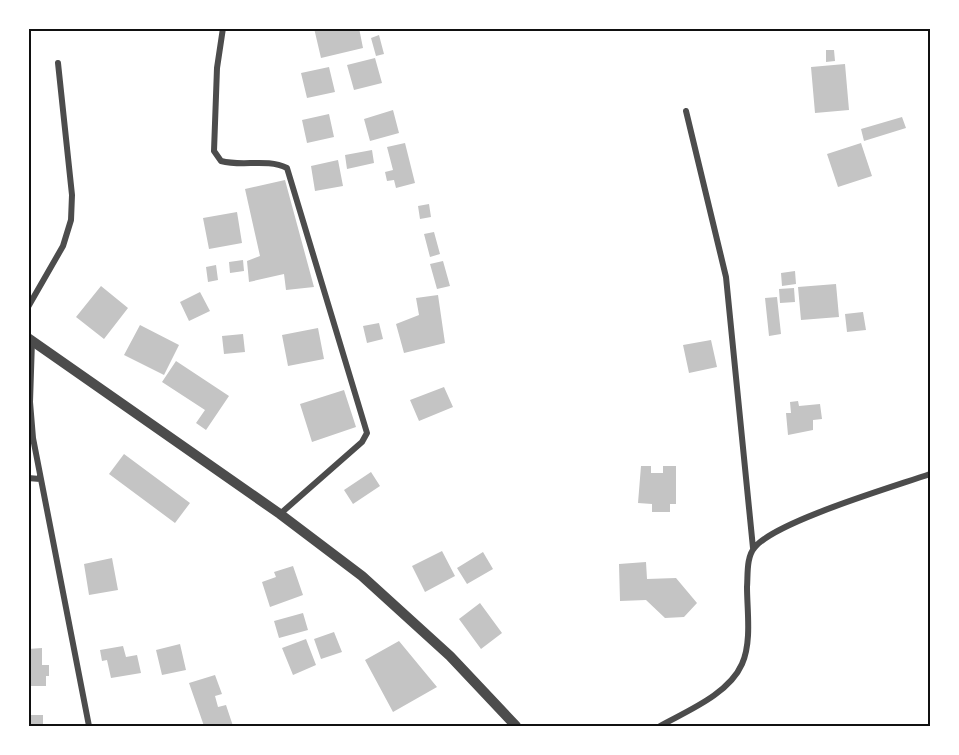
<svg xmlns="http://www.w3.org/2000/svg" width="959" height="755" viewBox="0 0 959 755" font-family="'PT Sans',sans-serif">
<rect width="100%" height="100%" fill="#fff"/>
<path fill="#c4c4c4" d="M314 28H359L363 48 321 58Z
M379 35 384 54 376 56 371 38Z
M826 50H834L835 61 826 62Z
M375 58 382 83 354 90 347 65Z
M845 64 849 110 815 113 811 67Z
M329 67 335 92 307 98 301 73Z
M393 110 399 133 370 141 364 119Z
M329 114 334 137 307 143 302 120Z
M902 117 906 128 864 141 861 129Z
M405 143 415 183 396 188 394 180 387 181 385 172 393 170 387 147Z
M861 143 872 176 838 187 827 154Z
M372 150 374 163 347 169 345 155Z
M338 160 343 186 315 191 311 166Z
M285 180 314 287 286 290 284 274 249 282 247 261 260 256 245 189Z
M429 204 431 217 420 219 418 206Z
M237 212 242 243 209 249 203 218Z
M434 232 440 254 430 257 424 234Z
M243 260 244 271 230 273 229 262Z
M443 261 450 286 437 289 430 264Z
M216 265 218 280 208 282 206 267Z
M795 271 796 284 782 286 781 273Z
M836 284 839 317 801 320 798 287Z
M101 286 128 308 104 339 76 317Z
M794 288 795 302 780 303 779 289Z
M200 292 210 311 189 321 180 302Z
M438 295 445 343 404 353 396 324 419 315 416 298Z
M777 297 781 334 769 336 765 298Z
M863 312 866 330 847 332 845 314Z
M379 323 383 339 367 343 363 326Z
M140 325 179 345 164 375 124 355Z
M318 328 324 359 288 366 282 335Z
M243 334 245 352 224 354 222 336Z
M711 340 717 367 689 373 683 345Z
M176 361 229 396 206 430 196 423 205 410 162 382Z
M444 387 453 407 419 421 410 400Z
M344 390 356 427 312 442 300 404Z
M798 401 799 406 820 404 822 419 813 420V430L788 435 786 413H791L790 402Z
M124 454 190 503 175 523 109 474Z
M641 466H651V473H663V466H676V504H670V512H652V504L638 503Z
M371 472 380 486 353 504 344 490Z
M442 551 455 576 425 592 412 566Z
M483 552 493 569 467 584 457 568Z
M112 558 118 590 89 595 84 564Z
M646 562 647 579 676 578 697 603 684 617 665 618 646 600 620 601 619 564Z
M293 566 303 595 270 607 262 582 276 577 274 572Z
M480 603 502 633 481 649 459 619Z
M303 613 308 630 279 638 274 621Z
M334 632 342 652 321 659 314 639Z
M306 639 316 665 293 675 282 648Z
M399 641 437 687 393 712 365 660Z
M180 644 186 670 162 675 156 650Z
M123 646 126 657 137 655 141 673 111 678 107 660 102 661 100 650Z
M42 648V665H49V676H46V686H28V649Z
M215 675 222 694 215 696 218 707 226 705 233 726H204L189 683Z
M28 715H43V726H28Z"/>
<g fill="none" stroke-linecap="round" stroke-linejoin="round">
<path stroke="#4c4c4c" stroke-width="6" d="M223 28 217 68 214 151 221 161C243 167 266 158 287 168L367 433 362 442 280 514
M686 111 726 277 753 548
M28 307 63 246 71 220 72 195 58 63
M32 341 30 402 33 438 89 726
M28 478 40 479
M660 726C687 711 729 694 742 664 752 642 747 610 747 587 748 575 746 557 755 547 777 521 893 487 930 474"/>
<path stroke="#4c4c4c" stroke-width="10" d="M28 338 280 514 362 576 450 656 516 726"/>
</g>
<rect width="959" height="755" fill="none" stroke="#ffffff" stroke-width="60"/>
<rect x="30" y="30" width="899" height="695" fill="none" stroke="#111" stroke-width="2"/>
</svg>
